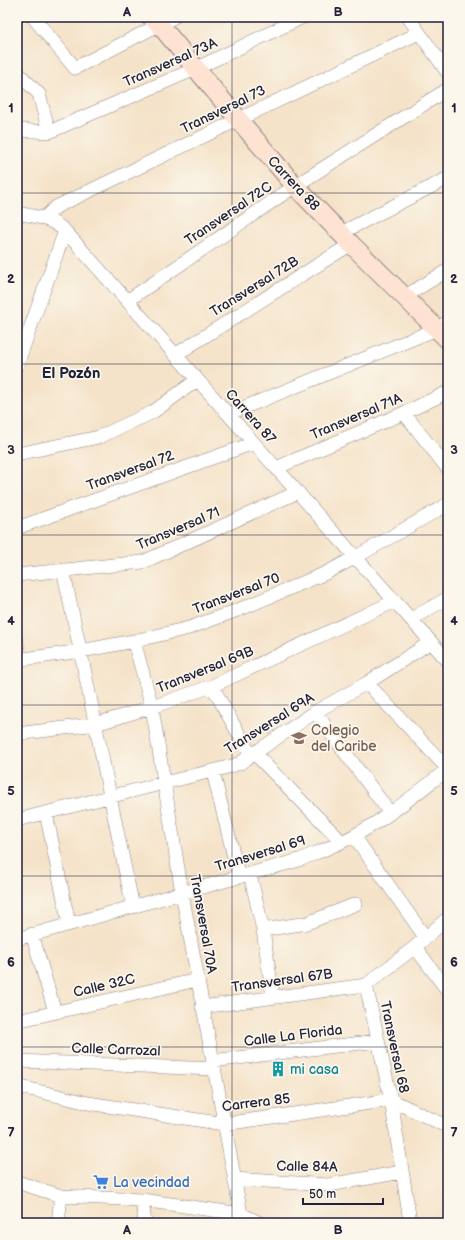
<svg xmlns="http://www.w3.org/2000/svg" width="465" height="1240" viewBox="0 0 465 1240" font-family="'Balsamiq Sans',sans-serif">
<rect width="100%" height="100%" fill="#fbf7ec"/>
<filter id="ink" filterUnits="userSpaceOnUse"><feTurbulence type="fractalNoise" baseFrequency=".025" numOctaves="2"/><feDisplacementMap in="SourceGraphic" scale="8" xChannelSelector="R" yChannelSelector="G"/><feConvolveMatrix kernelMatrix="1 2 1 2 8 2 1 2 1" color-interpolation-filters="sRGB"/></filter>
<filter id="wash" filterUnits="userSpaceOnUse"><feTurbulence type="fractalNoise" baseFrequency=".012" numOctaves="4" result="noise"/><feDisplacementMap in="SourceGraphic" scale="16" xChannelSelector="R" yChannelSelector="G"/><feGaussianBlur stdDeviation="0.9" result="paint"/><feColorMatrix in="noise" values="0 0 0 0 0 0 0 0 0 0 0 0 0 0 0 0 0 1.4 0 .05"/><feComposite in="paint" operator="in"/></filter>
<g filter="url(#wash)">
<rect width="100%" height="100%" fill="#f5e3c9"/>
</g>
<g filter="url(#ink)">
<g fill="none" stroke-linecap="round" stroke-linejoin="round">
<defs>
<path id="street" d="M33 17 75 68 174 17
M408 17 448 73
M17 72 39 94 49 132
M17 130 49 132 195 69 303 17
M17 213C36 217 50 217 65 231L448 661
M44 218 56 207 419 33
M341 233 448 178
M404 297 448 270
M127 301 295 186 448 89
M175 355 351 244
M17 365 65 231
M404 413 448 469
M228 414 437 329 448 322
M17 454 99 437 153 412 197 380
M276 468 404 413 448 392
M17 528 254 443
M63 570C88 682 109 795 133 907
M17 575 143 562 298 492
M411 619 448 598
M134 641 152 707 182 893 241 1214
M17 642 19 659
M17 660 81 651 134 641 189 628 238 610 326 573 356 557 448 504
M367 683 448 769
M212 686 251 756
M315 712 390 813
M17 734 96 724 152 707 212 686 395 601
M254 753 342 842
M213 772 239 877
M46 813 69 924
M17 820 232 766 240 763 315 712 367 683 431 642
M354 836 425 937
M250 874 263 930 273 997
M263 930 307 923 356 904
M32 934 55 1012
M17 939 299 860C318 852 338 845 355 835 389 817 418 792 448 769
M415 947 448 991
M366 985 391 1100 410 1221
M202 1007 366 985 415 947 448 918
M17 1021 197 980
M17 1061 214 1069
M212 1061 378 1041
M17 1086 88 1103 224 1124 391 1100 448 1127
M234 1179 329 1185 402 1172
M17 1182 61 1196 142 1200 241 1214 260 1223
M142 1200 145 1223
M58 1223 61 1196"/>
<path id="secondary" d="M151 17 159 24 238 119 295 186 351 244 448 340"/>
</defs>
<use href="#street" stroke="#8c8282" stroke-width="14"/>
<use href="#secondary" stroke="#8c8282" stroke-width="20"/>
<use href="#street" stroke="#fff" stroke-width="13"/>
<use href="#secondary" stroke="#fee3d2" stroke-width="18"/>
</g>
</g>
<path fill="none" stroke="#22223b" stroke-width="1" stroke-opacity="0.55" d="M232 17V1223M17 193H448M17 364H448M17 535H448M17 705H448M17 876H448M17 1047H448"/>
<defs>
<symbol id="school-bare" viewBox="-9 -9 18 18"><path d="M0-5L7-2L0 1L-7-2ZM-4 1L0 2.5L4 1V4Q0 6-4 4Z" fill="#8d6e63" stroke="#fbf7ec" stroke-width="2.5" paint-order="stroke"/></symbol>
<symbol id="building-bare" viewBox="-9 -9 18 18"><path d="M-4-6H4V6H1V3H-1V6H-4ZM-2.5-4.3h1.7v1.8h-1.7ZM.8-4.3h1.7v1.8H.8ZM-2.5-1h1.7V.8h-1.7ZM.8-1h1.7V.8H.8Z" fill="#0f9aa8" stroke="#fbf7ec" stroke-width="2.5" paint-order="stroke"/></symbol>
<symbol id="supermarket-bare" viewBox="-9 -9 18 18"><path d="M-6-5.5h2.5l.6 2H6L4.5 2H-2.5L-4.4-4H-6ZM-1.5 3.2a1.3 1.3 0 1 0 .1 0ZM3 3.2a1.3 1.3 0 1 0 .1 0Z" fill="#3f7fe0" stroke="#fbf7ec" stroke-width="2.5" paint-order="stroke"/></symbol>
</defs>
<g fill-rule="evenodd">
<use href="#school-bare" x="288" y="727" width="22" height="22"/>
<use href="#building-bare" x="267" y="1058" width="22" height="22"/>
<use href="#supermarket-bare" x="90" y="1171" width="22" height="22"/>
</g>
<g text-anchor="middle" stroke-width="3.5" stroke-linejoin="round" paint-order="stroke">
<g font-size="14" fill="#22223b" stroke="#fbf7ec">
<text transform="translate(170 62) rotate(-24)" y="5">Transversal 73A</text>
<text transform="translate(223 109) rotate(-26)" y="5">Transversal 73</text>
<text transform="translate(294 183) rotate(47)" y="5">Carrera 88</text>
<text transform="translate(228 213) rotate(-34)" y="5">Transversal 72C</text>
<text transform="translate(254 286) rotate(-32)" y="5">Transversal 72B</text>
<text transform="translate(251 416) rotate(48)" y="5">Carrera 87</text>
<text transform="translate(356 416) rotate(-23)" y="5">Transversal 71A</text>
<text transform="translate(130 470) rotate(-20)" y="5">Transversal 72</text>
<text transform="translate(178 528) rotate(-23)" y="5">Transversal 71</text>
<text transform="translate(236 593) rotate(-21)" y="5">Transversal 70</text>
<text transform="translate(205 669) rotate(-22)" y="5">Transversal 69B</text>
<text transform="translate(269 723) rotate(-32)" y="5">Transversal 69A</text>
<text transform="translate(260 853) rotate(-17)" y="5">Transversal 69</text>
<text transform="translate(204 924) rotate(80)" y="5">Transversal 70A</text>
<text transform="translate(282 980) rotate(-8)" y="5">Transversal 67B</text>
<text transform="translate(104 985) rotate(-13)" y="5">Calle 32C</text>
<text transform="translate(293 1035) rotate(-7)" y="5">Calle La Florida</text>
<text transform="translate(395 1047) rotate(78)" y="5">Transversal 68</text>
<text transform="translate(116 1049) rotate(2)" y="5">Calle Carrozal</text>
<text transform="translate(256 1102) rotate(-7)" y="5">Carrera 85</text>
<text transform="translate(307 1166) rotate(1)" y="5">Calle 84A</text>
</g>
<g font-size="14" fill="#785e54" stroke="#fbf7ec" text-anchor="start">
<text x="311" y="735">Colegio<tspan x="311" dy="16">del Caribe</tspan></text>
</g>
<g font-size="14" fill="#0d838f" stroke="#fbf7ec" text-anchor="start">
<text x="290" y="1074">mi casa</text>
</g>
<g font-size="14" fill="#366cbe" stroke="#fbf7ec" text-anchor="start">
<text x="113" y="1187">La vecindad</text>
</g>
<g font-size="15" font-weight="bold" fill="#22223b" stroke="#fbf7ec">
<text x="71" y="378">El Pozón</text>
</g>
</g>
<rect width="465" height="1240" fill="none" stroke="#fbf7ec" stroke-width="44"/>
<path d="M303 1198v6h80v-6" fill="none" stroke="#22223b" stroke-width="2"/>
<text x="309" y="1198" font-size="12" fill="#22223b" stroke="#fbf7ec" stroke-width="3" paint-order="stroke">50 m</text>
<rect x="22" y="22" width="421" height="1196" fill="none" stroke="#22223b" stroke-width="1.5"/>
<g font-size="13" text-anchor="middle" font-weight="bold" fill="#22223b">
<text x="127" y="16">A</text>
<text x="338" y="16">B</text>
<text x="11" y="112">1</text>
<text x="454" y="112">1</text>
<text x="11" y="283">2</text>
<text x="454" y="283">2</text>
<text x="11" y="454">3</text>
<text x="454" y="454">3</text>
<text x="11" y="625">4</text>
<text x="454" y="625">4</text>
<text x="11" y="795">5</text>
<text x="454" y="795">5</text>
<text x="11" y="966">6</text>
<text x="454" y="966">6</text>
<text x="11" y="1137">7</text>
<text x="454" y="1137">7</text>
<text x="127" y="1234">A</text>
<text x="338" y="1234">B</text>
</g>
</svg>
